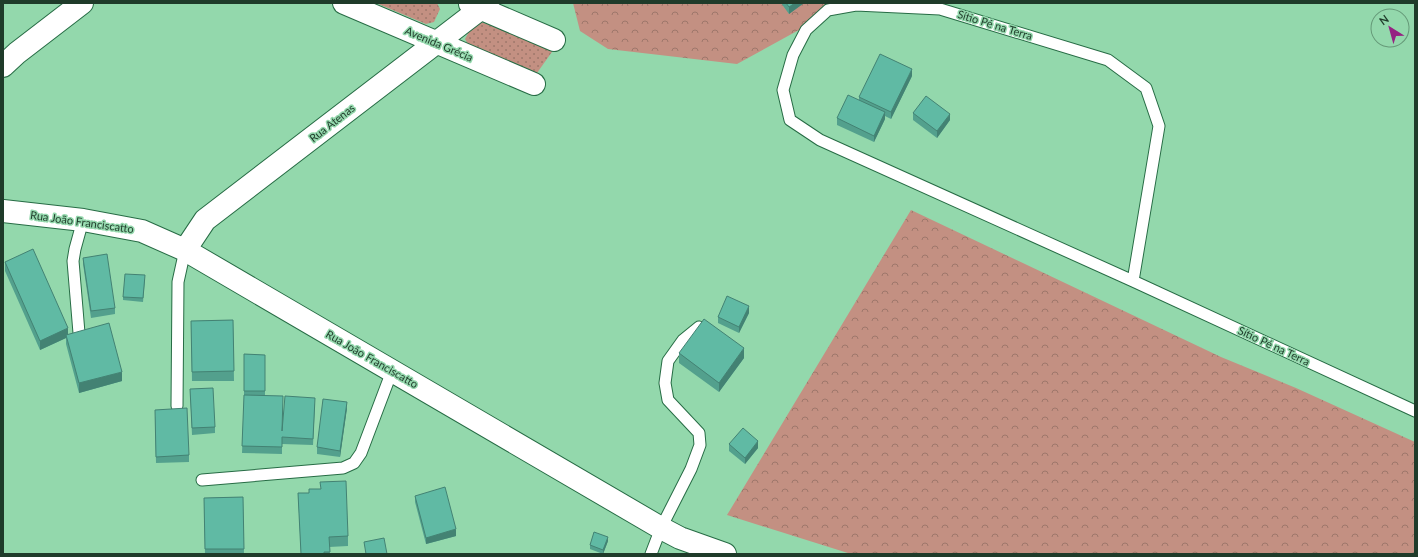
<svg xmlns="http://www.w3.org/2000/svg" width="1418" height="557" viewBox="0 0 1418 557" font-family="Lato,sans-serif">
<defs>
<pattern id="grass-dots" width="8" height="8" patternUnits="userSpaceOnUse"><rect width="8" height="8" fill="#c39082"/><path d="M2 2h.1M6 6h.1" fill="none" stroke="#9e776b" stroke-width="1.8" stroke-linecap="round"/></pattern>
<pattern id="forest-crowns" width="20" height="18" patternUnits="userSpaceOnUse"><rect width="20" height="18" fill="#c39082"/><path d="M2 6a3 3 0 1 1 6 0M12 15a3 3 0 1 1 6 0" fill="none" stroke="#9e776b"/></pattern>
</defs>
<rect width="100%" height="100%" fill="#93d8ac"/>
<path fill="url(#grass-dots)" d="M376 3H437L440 9 434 22 426 24Z
M481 22 554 49 537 73 471 49 465 39 473 24Z"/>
<path fill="url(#forest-crowns)" d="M573 3H846L839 8 737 64 608 49 580 31Z
M911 210 1221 357 1296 388 1415 442V554H851L727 515Z"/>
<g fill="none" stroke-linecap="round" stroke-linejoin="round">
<defs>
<path id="lane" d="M1133 281 1159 126 1146 88 1108 60 940 9 856 5 828 10 806 30 793 55 783 90 790 120 820 140 1133 281 1415 411
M79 333 73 261 75 249 83 220
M177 406 178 282 185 250
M202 480 343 468 354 463 361 453 392 371
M651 554 661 528 691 469 700 445 699 433 668 400 665 383 668 361 683 340 699 327"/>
<path id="street" d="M344 3 534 84
M470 4 554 40
M3 66 17 53 82 3
M185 250 205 220 488 3"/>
<path id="secondary" d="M3 211 83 220 142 231 185 250 661 528 680 538 725 554"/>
</defs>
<use href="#lane" stroke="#276c45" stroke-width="13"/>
<use href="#street" stroke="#276c45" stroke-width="24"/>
<use href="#secondary" stroke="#276c45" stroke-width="24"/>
<use href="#lane" stroke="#fff" stroke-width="11"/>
<use href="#street" stroke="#fff" stroke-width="22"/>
<use href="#secondary" stroke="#fff" stroke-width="22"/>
</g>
<path fill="#53a08d" d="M781 3H804L789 14Z
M912 76 891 119 885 116V119L874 142 837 125V118L859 100V97Z
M913 113 950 120 937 138 913 120Z
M83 258 115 308V314L91 318 83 264Z
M5 262 68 334 122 381 79 393 66 344V338L40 350 5 271Z
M145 279 143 302 123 300V297Z
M749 313 739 333 718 323V317Z
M233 320 234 381H192L191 321Z
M679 353 744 358 719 392 679 363Z
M244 354 265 355V395L282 426 315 404 313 445 282 444V454L242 453 244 398Z
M190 389 215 427V433L192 435Z
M347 408 340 457 317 454V447Z
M155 416 189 455V462L156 463Z
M729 444 758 448 745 464 729 451Z
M298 493 348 536V546L329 547 330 554H301Z
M415 496 456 536 426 544 415 502Z
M243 497 244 554H205L204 498Z
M608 541 603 554 590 549V545Z"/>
<path fill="#438273" d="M795 3H804L789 14V7Z
M912 69V76L891 119V112Z
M885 112V119L874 142V136Z
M950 114V120L937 138V131Z
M749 306V313L739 333V327Z
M68 328V338L66 335V338L40 350V341Z
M744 348V358L719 392V383Z
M122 372V381L79 393V383Z
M347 402V408L340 457V451Z
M758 441V448L745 464V458Z
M456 529V536L426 544V538Z
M608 537V541L603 554V550Z"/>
<path fill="#60baa4" stroke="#438273" d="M786 3H795L789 7Z
M880 54 912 69 891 112 859 97Z
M848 95 885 112 874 136 837 118Z
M926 96 950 114 937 131 913 113Z
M33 249 68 328 40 341 5 262Z
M107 254 115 308 91 311 83 258Z
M125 274 145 275 143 298 123 297Z
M727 296 749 306 739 327 718 317Z
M704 319 744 348 719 383 679 353Z
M233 320 234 371 192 372 191 321Z
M109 323 122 372 79 383 66 335Z
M244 354 265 355V391H244Z
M213 388 215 427 192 428 190 389Z
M244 395 283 396 282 431 285 396 315 398 313 439 282 437V447L242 446Z
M323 399 347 402 340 451 317 447Z
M187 408 189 455 156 457 155 410Z
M743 428 758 441 745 458 729 444Z
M346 481 348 536 329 537 330 552H324V554H301L298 493H309V489H321L320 482Z
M445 487 456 529 426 538 415 496Z
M243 497 244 549H205L204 498Z
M594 532 608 537 603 550 590 545Z
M384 538 387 554H366L364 542Z"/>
<g text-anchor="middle" stroke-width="3" stroke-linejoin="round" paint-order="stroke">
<g font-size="11" fill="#1f3b2a" stroke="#93d8ac">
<text transform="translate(995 25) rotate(17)" y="4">Sítio Pé na Terra</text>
<text transform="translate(439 44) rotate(23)" y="4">Avenida Grécia</text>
<text transform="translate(332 123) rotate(-38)" y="4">Rua Atenas</text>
<text transform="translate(82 222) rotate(8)" y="4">Rua João Franciscatto</text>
<text transform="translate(1274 346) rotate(25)" y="4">Sítio Pé na Terra</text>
<text transform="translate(372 359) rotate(30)" y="4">Rua João Franciscatto</text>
</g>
</g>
<rect width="1418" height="557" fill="none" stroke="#1f3b2a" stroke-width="8"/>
<g transform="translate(1390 28) rotate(323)"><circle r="19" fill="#93d8ac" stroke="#659978"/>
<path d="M0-3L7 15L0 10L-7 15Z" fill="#952382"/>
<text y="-6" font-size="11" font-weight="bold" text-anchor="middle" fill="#1f3b2a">N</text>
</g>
</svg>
